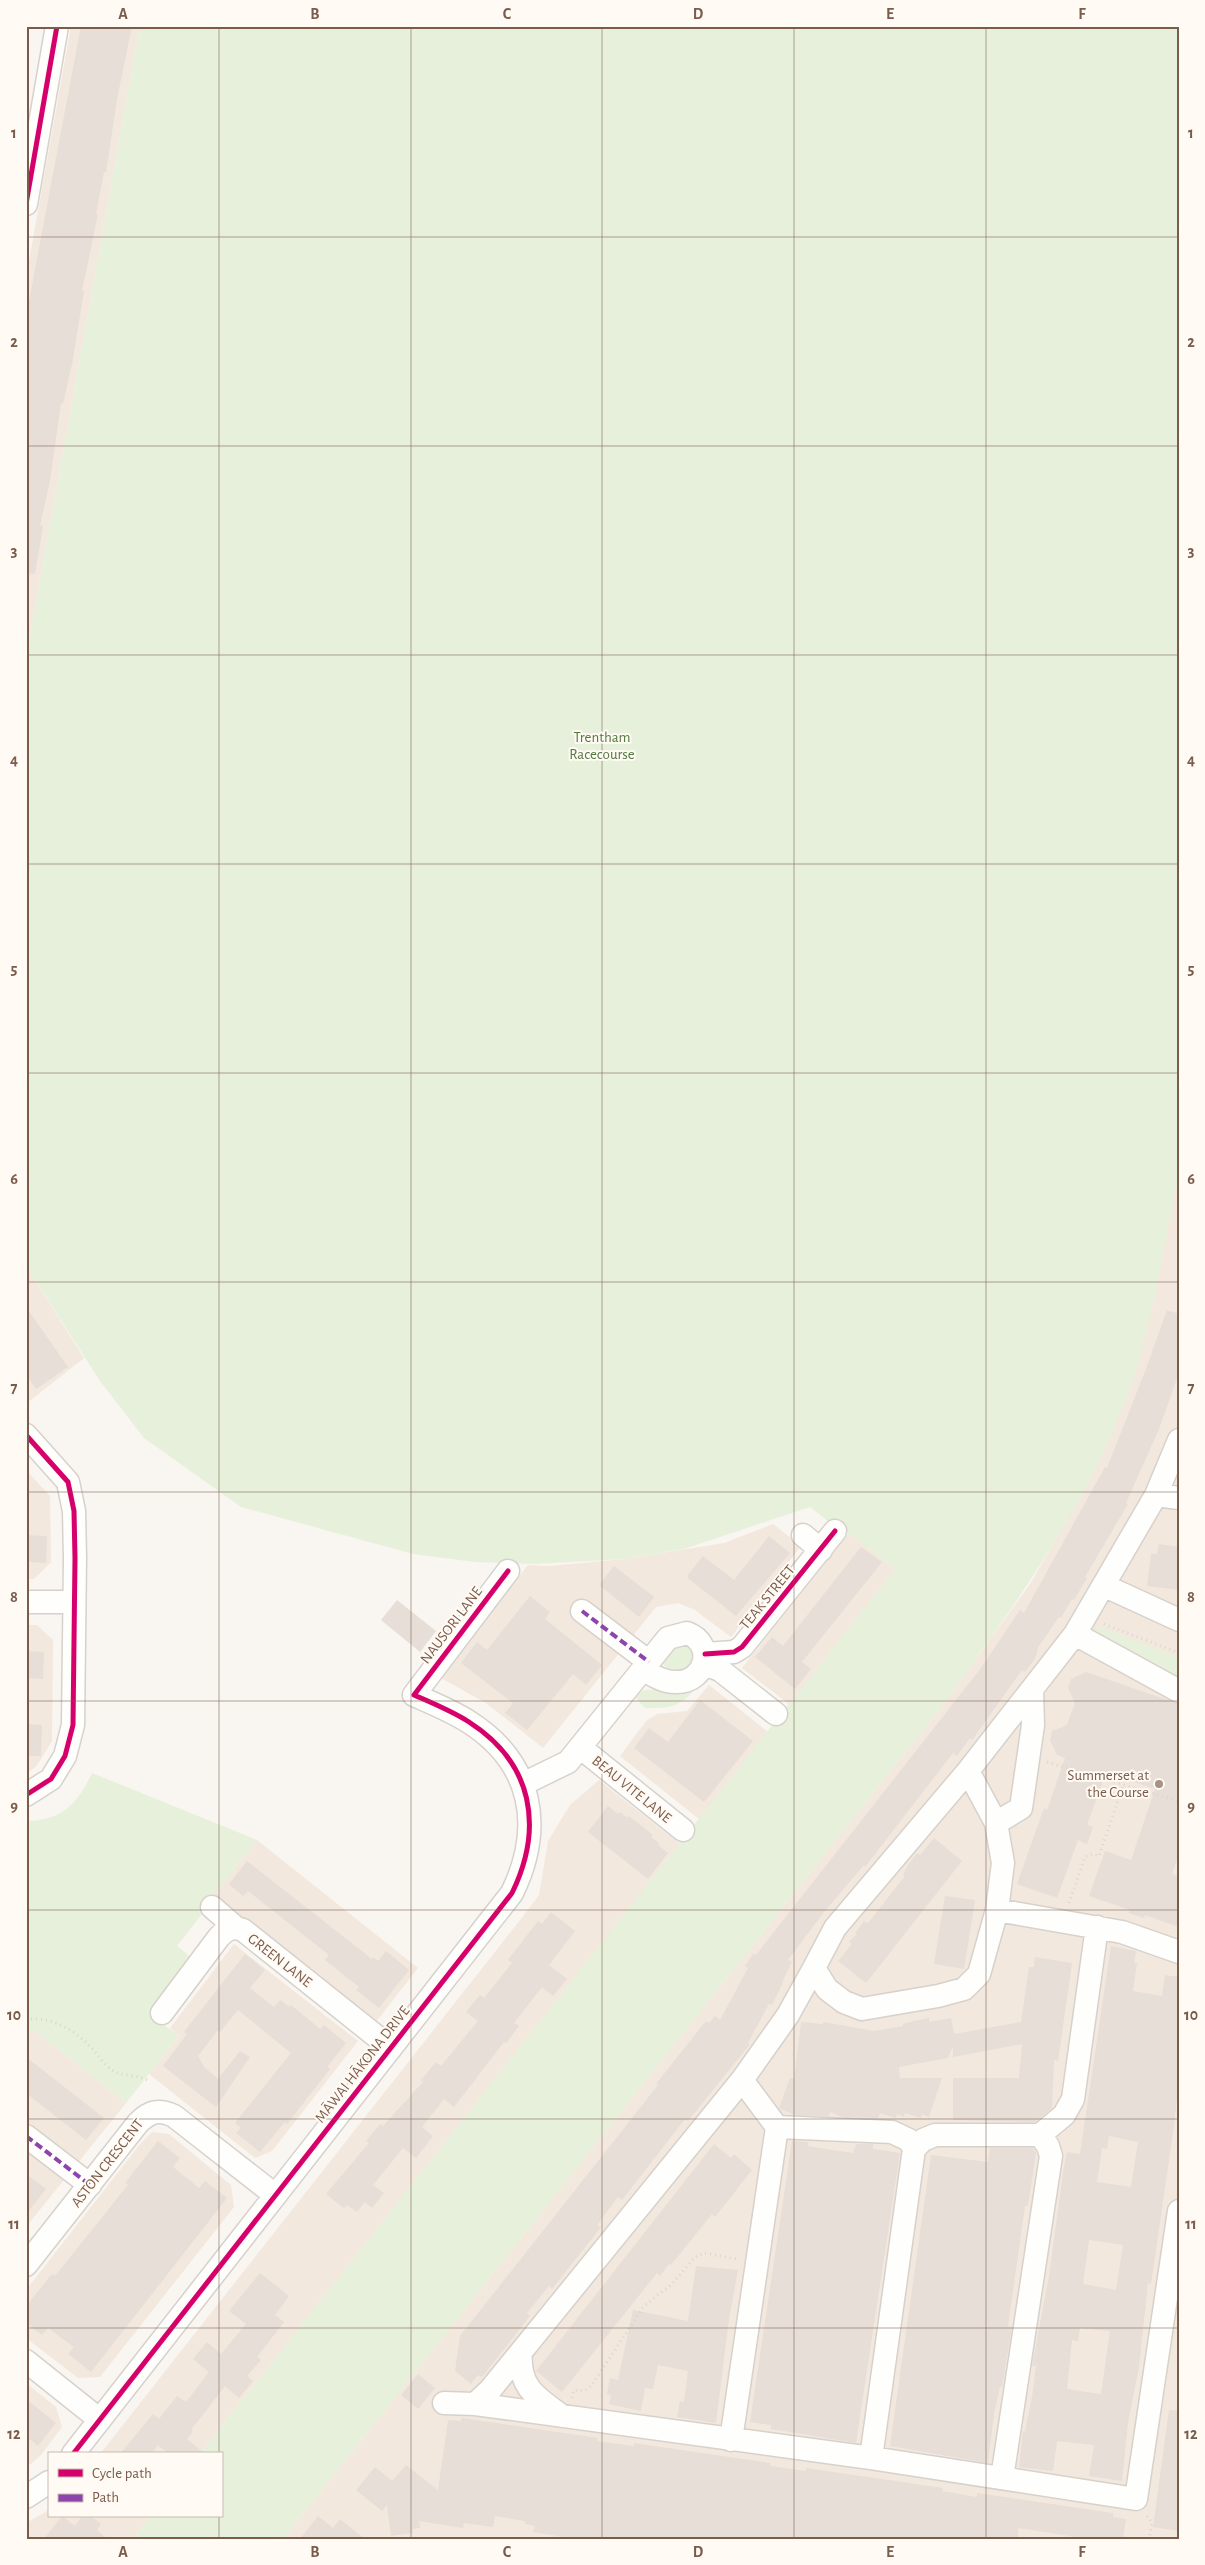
<svg xmlns="http://www.w3.org/2000/svg" width="1205" height="2565" viewBox="0 0 1205 2565" font-family="'Alegreya Sans',sans-serif">
<rect width="100%" height="100%" fill="#f9f5f0"/>
<path fill="#f2e8de" d="M71 26H140L26 657V278Z
M1179 1171V2539H283L942 1706 1030 1584 1076 1505 1151 1312Z
M26 1266 84 1358 27 1403 26 1401Z
M26 1470 50 1496 51 1562 34 1579H26Z
M773 1524 801 1546 731 1637 695 1610 678 1603 656 1607 543 1748 486 1703 439 1677 528 1565 549 1566 625 1559 724 1543Z
M849 1533 895 1569 790 1705 742 1668Z
M26 1625H37L53 1640 52 1741 36 1767 26 1773Z
M709 1685 768 1732 699 1819 620 1756 646 1721 657 1714 687 1711Z
M599 1780 680 1844 200 2454H100L524 1915 539 1895 548 1841 570 1805Z
M257 1840 418 1968 375 2023 214 1894Z
M234 1944 358 2041 272 2151 255 2158 149 2074 179 2036 170 2028Z
M34 2030 126 2103 26 2227V2040Z
M152 2132 169 2134 231 2185 234 2207 100 2377 78 2378 26 2338V2290L141 2143Z
M26 2383 56 2407 62 2427 41 2455 26 2468Z
M49 2510V2516H151L134 2539H26V2523Z"/>
<path fill="#e7f0db" d="M140 26H1179V1171C1166 1236 1156 1303 1137 1366 1098 1493 1018 1600 942 1706L283 2539H134L151 2516H221V2454H200L895 1569 849 1533 832 1524 810 1507 684 1549 625 1559 534 1564 475 1562 413 1554 241 1507 144 1438 100 1381 26 1266V657Z
M1097 1626 1179 1657V1689L1095 1632Z
M675 1642 694 1648 693 1661 685 1672H669L663 1663 665 1655Z
M700 1682C684 1705 673 1709 645 1708L634 1696C654 1678 673 1707 700 1682Z
M92 1773 257 1840 214 1894 216 1896 177 1946 193 1959 150 2014 179 2036 126 2103 34 2030 26 2040V1821C62 1821 78 1803 92 1773Z"/>
<path fill="#e6ded7" fill-rule="evenodd" d="M81 26H132L117 99 106 172H104L96 214H98L82 291H84L72 364 63 404 61 403 50 481 40 525 43 526 35 574 26 573V317Z
M26 1307 68 1367 36 1389 26 1374Z
M1167 1310 1179 1314V1373L1159 1429 1126 1503 1128 1504 1085 1577 1087 1578 1074 1600 1072 1599 1061 1618 1059 1617 1037 1649 1038 1650 1034 1660 1025 1672 1022 1670 972 1740 970 1738 957 1756 953 1753 865 1867 864 1865 824 1912 788 1960 792 1962 782 1982 783 1983 772 2005 769 2004 748 2043 750 2044 688 2121 685 2119 622 2200 618 2197 597 2225 601 2227 583 2250 552 2289 549 2286 527 2313 530 2316 482 2377 478 2375 471 2384 455 2371 460 2336 658 2085 656 2084 706 2021 709 2023 715 2016 720 2020 748 1968 745 1966 753 1954 756 1955 981 1668 1020 1610 1024 1613 1105 1467 1107 1468 1146 1369Z
M26 1535 47 1536 46 1563 29 1562V1555H26Z
M769 1536 790 1553 736 1616 689 1579 687 1576 703 1556 734 1580Z
M1159 1544 1179 1547V1590L1147 1586 1151 1554H1157Z
M861 1547 882 1562 802 1662 811 1669 795 1689 755 1657 772 1637 783 1646Z
M614 1566 654 1597 639 1617 599 1585Z
M530 1596 550 1612 545 1619 602 1665 586 1685 573 1674 527 1730 505 1713 513 1703 461 1663 477 1642 487 1650Z
M397 1600 436 1631 420 1652 381 1620Z
M26 1651 44 1652 43 1679 26 1678Z
M1086 1672 1179 1704V1854L1172 1874 1179 1876V1927L1145 1915 1144 1918 1129 1913 1130 1910 1089 1896 1105 1851 1131 1860 1155 1789 1106 1772 1087 1825 1093 1827 1087 1844 1078 1840 1057 1898 1017 1884 1044 1808 1047 1810 1065 1758 1057 1755 1050 1740 1052 1731 1067 1725 1070 1716 1075 1703 1068 1688 1071 1679Z
M700 1700 753 1741 704 1802 634 1748 649 1728 668 1742Z
M26 1724 42 1725 41 1756H26Z
M608 1806 618 1814 620 1812 628 1818 629 1816 653 1835 651 1837 659 1843 658 1845 668 1853 648 1879 588 1832Z
M934 1838 962 1861 866 1983 838 1961 852 1944 849 1942 857 1934 855 1933 864 1921 868 1923 905 1876 903 1875 908 1865 917 1853 920 1855Z
M247 1861 372 1959 373 1957 378 1961 386 1951 409 1970 379 2008 356 1990 359 1987 325 1960 329 1955 248 1891 243 1896 229 1884Z
M945 1896 975 1900 964 1969 934 1964Z
M551 1912 575 1931 549 1965 567 1979 553 1996 542 1987 514 2023 519 2026 506 2043 504 2042 454 2107 444 2099 422 2127 433 2136 416 2158 403 2148 373 2185 384 2193 372 2208 365 2202 357 2212 347 2205 344 2208 326 2194 369 2143 366 2141 380 2124 383 2126 423 2082 421 2080 436 2062 441 2066 478 2021 466 2012 480 1995 484 1998 512 1963 508 1960 538 1921 542 1924Z
M1111 1946 1136 1951 1134 1963H1137L1133 1991 1162 1996 1165 1975 1179 1977V2079L1174 2126 1151 2284 1148 2283 1139 2367 1128 2423 1122 2481 1089 2476 1094 2445 1057 2441 1053 2471 1019 2467 1023 2431H1025L1032 2397 1036 2366H1032L1049 2276 1063 2173 1067 2152 1080 2154ZM1109 2136 1138 2142 1131 2187 1097 2182 1102 2148 1107 2149ZM1089 2240 1123 2245 1116 2290 1083 2284ZM1080 2328 1110 2331 1101 2394 1067 2389 1072 2340 1078 2341Z
M245 1954 265 1970 250 1988 274 2007 280 2000 289 2007 291 2005 320 2029 324 2025 346 2043 327 2067 330 2069 287 2124 285 2122 279 2129 260 2152 236 2133 241 2128 235 2123 291 2053 238 2010 220 2032 218 2030 198 2056 204 2067 218 2079 240 2051 250 2057 216 2107 163 2066 187 2034 184 2032Z
M1035 1957 1072 1963 1058 2061 1054 2060 1052 2108 1035 2122 953 2120V2078H1019L1022 2044 953 2057V2046L948 2058 899 2067 900 2078H942L929 2117 922 2114 921 2118 905 2113 904 2117 897 2114 896 2118 880 2113 878 2118 842 2117 830 2112 829 2116 795 2115 779 2108 790 2078 794 2079 801 2022 823 2024V2022L874 2031 903 2026V2024L914 2021 929 2018V2022L951 2018 954 2034 1021 2022 1029 1967H1034Z
M26 2057 104 2118 86 2140 26 2093Z
M158 2141 180 2158 173 2167 199 2188 205 2181 227 2198 91 2372 68 2354 74 2347 48 2328 42 2335 26 2323V2306L52 2274 55 2276 128 2185 125 2183Z
M792 2141 809 2142 807 2146 853 2153 856 2144H873V2149L900 2153 856 2443 771 2429V2425L750 2422Z
M714 2144 731 2158 734 2154 752 2170 715 2217 712 2214 671 2265 669 2264 660 2276 657 2273 562 2392 536 2371Z
M990 2148H1033L1036 2153 1028 2206H1025L1008 2326 1012 2327 1002 2387H1000L994 2414 988 2463 890 2446 931 2155 988 2162Z
M26 2174 46 2189 26 2214Z
M696 2266 738 2270 729 2319 716 2423 677 2417 680 2401 684 2402 688 2371 658 2365 653 2389 645 2388 641 2411 609 2404 611 2395 607 2394 610 2378 618 2380 633 2310 688 2321Z
M260 2273 289 2296 275 2315 284 2322 257 2357 261 2360 247 2376 253 2381 239 2398 225 2386 191 2430 193 2432 187 2439 205 2454H169L158 2445 151 2454H120L153 2414 159 2419 177 2396 186 2402 209 2372 193 2359 207 2342 221 2354 246 2324 229 2311Z
M418 2374 435 2388 418 2409 401 2395Z
M26 2399 56 2423 38 2446 26 2436Z
M1169 2410 1179 2411V2531L1153 2527Z
M462 2418 598 2438 597 2441 634 2446V2443L654 2446 770 2463V2466L806 2471V2468L943 2488 942 2491 977 2497V2493L1113 2513V2517L1126 2519 1123 2539H1089L1018 2528V2539H576L533 2532 535 2526 525 2524V2521L495 2516 493 2527 464 2523 463 2528 419 2521 420 2528 413 2529V2533L391 2536 387 2505 382 2511 356 2490 375 2467 392 2481 406 2465 438 2490 448 2420 461 2421Z
M62 2516 75 2526 82 2516H91L101 2524 97 2530 107 2539H44Z
M318 2516 333 2528 340 2519 365 2539H300Z"/>
<g fill="none" stroke-linecap="round" stroke-linejoin="round">
<defs>
<path id="minor" d="M26 204 57 26
M26 1435 68 1482 74 1511 75 1558 73 1725 65 1756 51 1779 26 1795
M1156 1495 1179 1498
M803 1535 821 1550
M1105 1586 1179 1620
M26 1602H74
M582 1611 649 1662
M1075 1634 1179 1691
M705 1654 734 1652 742 1647 835 1531
M704 1664 720 1670 776 1714
M581 1748 683 1830
M968 1771 996 1823 1003 1863 997 1910 979 1974 964 1989 938 1996 862 2009 844 2002 827 1989 814 1968 835 1928 968 1771 1075 1634 1156 1495 1179 1440
M523 1784 568 1762 668 1638 687 1633C716 1644 706 1682 677 1682 665 1683 654 1676 644 1670
M996 1823 1021 1808 1033 1725 1032 1689
M212 1907 235 1927
M997 1910 1122 1932 1179 1952
M162 2013 219 1937C227 1929 232 1926 243 1930L391 2048
M777 2127 892 2132 909 2140 914 2149
M26 2136 90 2185
M26 2265 138 2123C150 2111 159 2109 174 2116L275 2195
M521 2352C518 2387 536 2397 562 2416
M26 2361 100 2420
M444 2403 475 2404 871 2458 1136 2499 1179 2211
M475 2404 490 2390 742 2080 788 2015 814 1968
M731 2440 777 2127 742 2080
M73 2454 512 1893C544 1827 533 1763 469 1722 452 1711 432 1703 414 1695L508 1571
M871 2458 914 2149 923 2140 935 2135H1040L1064 2115 1073 2099 1097 1927
M1002 2478 1051 2156 1048 2146 1040 2135
M26 2497 49 2482"/>
</defs>
<use href="#minor" stroke="#d7d1cb" stroke-width="25"/>
<path stroke="#dcd5d0" stroke-width="3" stroke-dasharray="1 4" stroke-linecap="butt" d="M1104 1624 1179 1653
M1047 1762 1179 1801
M1069 1903 1085 1857 1092 1854 1099 1856 1123 1786
M26 2020C48 2015 73 2029 89 2045 97 2053 102 2063 112 2070 121 2077 138 2074 149 2081
M572 2398 574 2390 584 2391 591 2386 644 2306 672 2284 695 2257 704 2253 737 2259
M1147 2516 1152 2523 1149 2539"/>
<use href="#minor" stroke="#fefefd" stroke-width="22"/>
<path stroke="#8e44ad" stroke-width="4" stroke-dasharray="8 4" stroke-linecap="butt" d="M582 1611 649 1662
M26 2136 90 2185"/>
<defs>
<path id="cycleway" d="M26 204 57 26
M26 1435 68 1482 74 1511 75 1558 73 1725 65 1756 51 1779 26 1795
M705 1654 734 1652 742 1647 835 1531
M73 2454 512 1893C544 1827 533 1763 469 1722 452 1711 432 1703 414 1695L508 1571"/>
</defs>
<use href="#cycleway" stroke="#fffaf3" stroke-width="8"/>
<use href="#cycleway" stroke="#d6006c" stroke-width="5"/>
</g>
<path fill="none" stroke="#7a5c4d" stroke-width="1" stroke-opacity="0.55" d="M219 26V2454M411 26V2539M602 26V2539M794 26V2539M986 26V2539M26 237H1179M26 446H1179M26 655H1179M26 864H1179M26 1073H1179M26 1282H1179M26 1492H1179M26 1701H1179M26 1910H1179M26 2119H1179M26 2328H1179M219 2516V2539"/>
<circle fill="#a69286" stroke="#fffaf3" stroke-width="2" cx="1159" cy="1784" r="5"/>
<g text-anchor="middle" stroke-width="4" stroke-linejoin="round" paint-order="stroke">
<g font-size="15" fill="#537a41" stroke="#fffaf3">
<text x="602" y="742">Trentham<tspan x="602" dy="17">Racecourse</tspan></text>
</g>
<g font-size="15" fill="#7a5c4d" stroke="#fffaf3">
<text transform="translate(767 1597) rotate(-51)" y="5">TEAK STREET</text>
<text transform="translate(451 1625) rotate(-53)" y="5">NAUSORI LANE</text>
<text transform="translate(632 1789) rotate(39)" y="5">BEAU VITE LANE</text>
<text transform="translate(280 1960) rotate(38)" y="5">GREEN LANE</text>
<text transform="translate(362 2064) rotate(-52)" y="5">MĀWAI HĀKONA DRIVE</text>
<text transform="translate(107 2163) rotate(-52)" y="5">ASTON CRESCENT</text>
</g>
<g font-size="15" fill="#7a5c4d" stroke="#fffaf3" text-anchor="end">
<text x="1149" y="1780">Summerset at<tspan x="1149" dy="17">the Course</tspan></text>
</g>
</g>
<rect width="1205" height="2565" fill="none" stroke="#fffaf3" stroke-width="55"/>
<rect x="48" y="2452" width="175" height="65" fill="#fffaf3" stroke="#cabbb1"/>
<rect x="58" y="2469" width="25" height="8" fill="#d6006c" stroke="#cabbb1"/>
<text x="92" y="2478" font-size="15" fill="#7a5c4d">Cycle path</text>
<rect x="58" y="2494" width="25" height="8" fill="#8e44ad" stroke="#cabbb1"/>
<text x="92" y="2502" font-size="15" fill="#7a5c4d">Path</text>
<rect x="28" y="28" width="1150" height="2510" fill="none" stroke="#7a5c4d" stroke-width="2"/>
<g font-size="16" text-anchor="middle" font-weight="bold" fill="#7a5c4d">
<text x="123" y="19">A</text>
<text x="315" y="19">B</text>
<text x="507" y="19">C</text>
<text x="698" y="19">D</text>
<text x="890" y="19">E</text>
<text x="1082" y="19">F</text>
<text x="14" y="138">1</text>
<text x="1191" y="138">1</text>
<text x="14" y="347">2</text>
<text x="1191" y="347">2</text>
<text x="14" y="556">3</text>
<text x="1191" y="556">3</text>
<text x="14" y="765">4</text>
<text x="1191" y="765">4</text>
<text x="14" y="974">5</text>
<text x="1191" y="974">5</text>
<text x="14" y="1184">6</text>
<text x="1191" y="1184">6</text>
<text x="14" y="1393">7</text>
<text x="1191" y="1393">7</text>
<text x="14" y="1602">8</text>
<text x="1191" y="1602">8</text>
<text x="14" y="1811">9</text>
<text x="1191" y="1811">9</text>
<text x="14" y="2020">10</text>
<text x="1191" y="2020">10</text>
<text x="14" y="2229">11</text>
<text x="1191" y="2229">11</text>
<text x="14" y="2439">12</text>
<text x="1191" y="2439">12</text>
<text x="123" y="2557">A</text>
<text x="315" y="2557">B</text>
<text x="507" y="2557">C</text>
<text x="698" y="2557">D</text>
<text x="890" y="2557">E</text>
<text x="1082" y="2557">F</text>
</g>
</svg>
